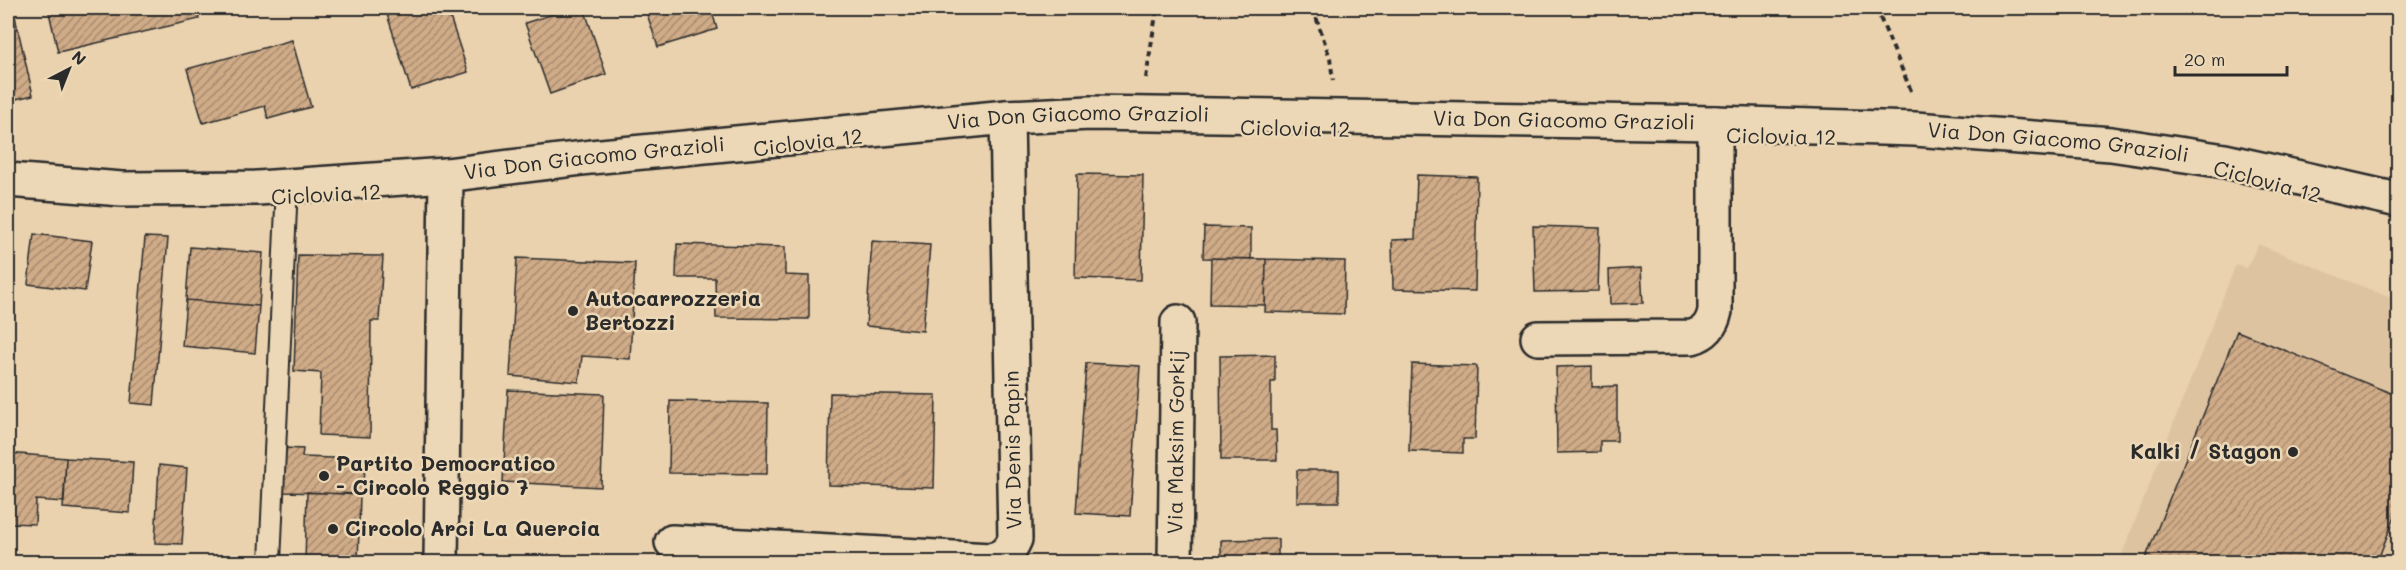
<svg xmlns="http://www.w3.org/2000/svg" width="2406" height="570" viewBox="0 0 2406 570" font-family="Mali,sans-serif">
<defs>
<pattern id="building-hatch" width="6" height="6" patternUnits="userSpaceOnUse" patternTransform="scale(1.5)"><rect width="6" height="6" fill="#cfab87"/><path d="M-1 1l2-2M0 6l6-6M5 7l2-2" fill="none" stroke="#a88b6f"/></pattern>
</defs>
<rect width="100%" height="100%" fill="#ead2af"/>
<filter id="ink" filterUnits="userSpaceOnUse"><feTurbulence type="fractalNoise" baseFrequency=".0167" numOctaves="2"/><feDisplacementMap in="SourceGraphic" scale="12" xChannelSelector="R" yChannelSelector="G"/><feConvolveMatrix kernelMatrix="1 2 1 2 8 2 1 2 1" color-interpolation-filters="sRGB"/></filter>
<g filter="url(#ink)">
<path fill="#dec3a1" d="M2258 244 2398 301V562H2119L2236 264 2247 268Z"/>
<path fill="url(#building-hatch)" stroke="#2b2b2b" stroke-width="1.5" d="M8 8H13L33 95 8 101Z
M48 8H196L199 19 58 52Z
M385 8H447L468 72 411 90Z
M572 8H584L606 74 550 94 525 23Z
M645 8H711L717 29 658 47Z
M292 40 311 107 268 119 265 106 203 123 187 69Z
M1077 174 1143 175 1141 280 1075 278Z
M1417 175 1477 177 1475 291 1393 289 1392 240 1415 239Z
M1533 226 1600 228 1598 291 1535 292Z
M1204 227 1251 228V259L1203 258Z
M34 234 92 241 85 291 28 284Z
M145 237 168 238 154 405 131 403Z
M872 241 930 245 923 331 866 326Z
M677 244 785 247V275L809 276V319L716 318 715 278H676Z
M190 247 263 253 259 306 186 300Z
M298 255 383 256 379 321H371L370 437 319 435 321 373 294 371Z
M517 258 635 263 630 359 582 356 579 382 510 376Z
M1211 258 1266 259 1265 305 1210 304Z
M1266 259 1345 261 1344 314 1265 312Z
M1641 268 1643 303 1610 304 1609 270Z
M186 300 259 306 255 353 182 346Z
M2237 331 2398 396V508L2377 562H2144Z
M1275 355V382H1271V430H1276L1277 460H1221L1220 356Z
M1086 363 1140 366 1130 516 1076 513Z
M1412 364 1477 366 1475 439H1463V453L1409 451Z
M1592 366V387L1617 386V441H1600V452L1557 453 1556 367Z
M508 390 604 394 601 487 503 482Z
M830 393 936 395 934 488 828 485Z
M670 401 768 403 767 474 669 473Z
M285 448 303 449 302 457 365 459 364 494 283 492Z
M8 453 66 458 64 502 36 500 35 524 8 523Z
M66 458 133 462 130 513 63 508Z
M159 465 187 468 182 544 155 543Z
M1297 470H1339V502H1297Z
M307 492 360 495 358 562H305Z
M1278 539V562H1221V540Z"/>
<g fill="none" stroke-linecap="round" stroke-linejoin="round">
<defs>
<path id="service" d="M270 562 287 186"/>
<g id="minor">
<path id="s1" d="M8 180 122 189 258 188 446 175 591 157 1007 117 1090 113 1715 123 1915 129 2111 144 2225 161 2398 200"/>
<path d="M1538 338 1692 337C1706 333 1712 325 1715 311V123"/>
<path d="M672 542 990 560C1004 557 1010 551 1015 539L1007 117"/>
<path d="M441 562 446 175"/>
<path id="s2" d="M1175 562 1178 322"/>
</g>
</defs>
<use href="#service" stroke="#2b2b2b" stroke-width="24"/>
<use href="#minor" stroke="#2b2b2b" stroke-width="38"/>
<path stroke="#2b2b2b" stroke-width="4" stroke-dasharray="6 4.5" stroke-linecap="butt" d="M1313 8 1330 58 1333 80
M1876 8 1912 93
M1146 78 1157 8"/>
<use href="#service" stroke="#ecd8b6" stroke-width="20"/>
<use href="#minor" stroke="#ecd8b6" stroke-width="33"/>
</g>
</g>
<g fill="#2b2b2b" stroke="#ecd8b6" stroke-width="2">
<circle cx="573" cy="311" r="6"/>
<circle cx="2293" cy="452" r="6"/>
<circle cx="324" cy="476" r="6"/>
<circle cx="333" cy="529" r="6"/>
</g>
<g text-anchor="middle" stroke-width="5" stroke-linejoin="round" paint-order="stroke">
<g font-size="21" fill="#2b2b2b" stroke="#ecd8b6">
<text dy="7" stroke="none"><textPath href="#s1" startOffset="1074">Via Don Giacomo Grazioli</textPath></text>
<text dy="7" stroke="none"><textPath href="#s1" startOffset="1560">Via Don Giacomo Grazioli</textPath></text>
<text transform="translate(1295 129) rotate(1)" y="7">Ciclovia 12</text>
<text transform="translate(1781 137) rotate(1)" y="7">Ciclovia 12</text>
<text transform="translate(808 143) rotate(-7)" y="7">Ciclovia 12</text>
<text dy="7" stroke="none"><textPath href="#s1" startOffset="2055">Via Don Giacomo Grazioli</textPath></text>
<text dy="7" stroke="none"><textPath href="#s1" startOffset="588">Via Don Giacomo Grazioli</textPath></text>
<text transform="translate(2267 182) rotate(15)" y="7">Ciclovia 12</text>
<text transform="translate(326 195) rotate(-3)" y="7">Ciclovia 12</text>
<text dy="7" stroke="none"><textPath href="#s2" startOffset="120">Via Maksim Gorkij</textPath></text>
<text transform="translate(1013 450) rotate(-91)" y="7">Via Denis Papin</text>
</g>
<g font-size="21" font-weight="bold" fill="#2b2b2b" stroke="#ecd8b6" text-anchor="start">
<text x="585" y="306">Autocarrozzeria<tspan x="585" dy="24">Bertozzi</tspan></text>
<text x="2281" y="459" text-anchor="end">Kalki / Stagon</text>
<text x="336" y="471">Partito Democratico<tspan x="336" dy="24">- Circolo Reggio 7</tspan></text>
<text x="345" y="536">Circolo Arci La Quercia</text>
</g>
</g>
<rect width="2406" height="570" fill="none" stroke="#ecd8b6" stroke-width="30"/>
<rect x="15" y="15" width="2376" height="540" fill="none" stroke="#2b2b2b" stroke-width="2" filter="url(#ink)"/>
<g transform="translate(69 69) rotate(42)" stroke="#ecd8b6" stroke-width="4.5" paint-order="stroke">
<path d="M0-4.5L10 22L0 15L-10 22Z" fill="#2b2b2b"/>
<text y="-9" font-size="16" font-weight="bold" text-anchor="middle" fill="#2b2b2b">N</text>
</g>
<path d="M2175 66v9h112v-9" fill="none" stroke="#2b2b2b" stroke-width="3"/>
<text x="2184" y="66" font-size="18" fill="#2b2b2b" stroke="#ecd8b6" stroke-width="4.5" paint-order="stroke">20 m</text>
</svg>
